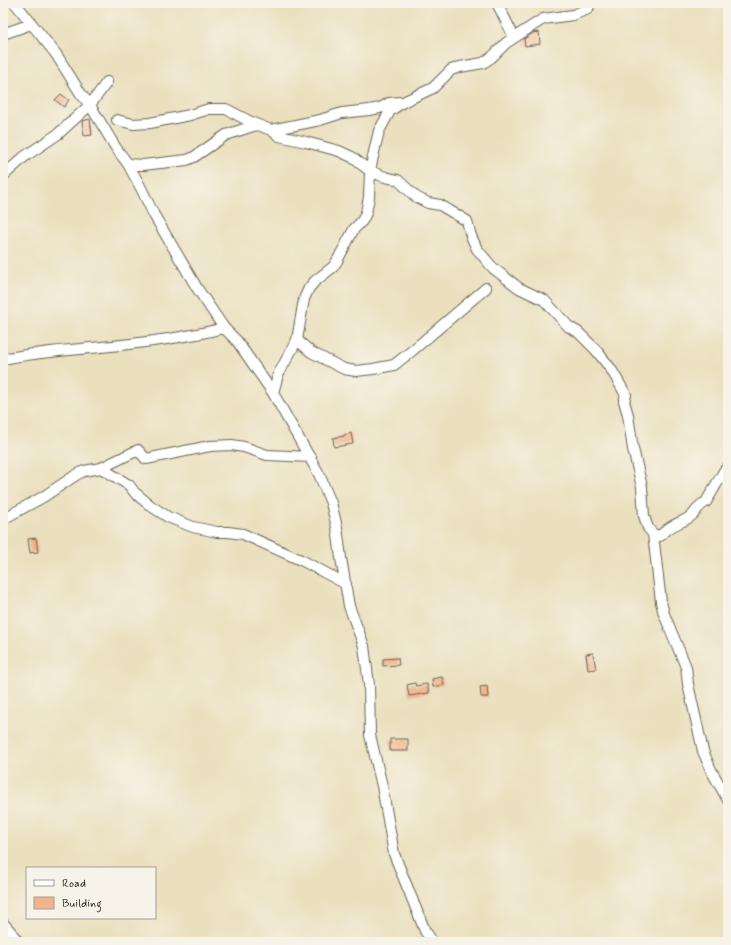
<svg xmlns="http://www.w3.org/2000/svg" width="731" height="945" viewBox="0 0 731 945" font-family="Mynerve,sans-serif">
<rect width="100%" height="100%" fill="#f7f3e8"/>
<filter id="ink" filterUnits="userSpaceOnUse"><feTurbulence type="fractalNoise" baseFrequency=".025" numOctaves="2"/><feDisplacementMap in="SourceGraphic" scale="8" xChannelSelector="R" yChannelSelector="G"/><feConvolveMatrix kernelMatrix="1 2 1 2 8 2 1 2 1" color-interpolation-filters="sRGB"/></filter>
<filter id="wash" filterUnits="userSpaceOnUse"><feTurbulence type="fractalNoise" baseFrequency=".012" numOctaves="4" result="noise"/><feDisplacementMap in="SourceGraphic" scale="16" xChannelSelector="R" yChannelSelector="G"/><feGaussianBlur stdDeviation="0.9" result="paint"/><feColorMatrix in="noise" values="0 0 0 0 0 0 0 0 0 0 0 0 0 0 0 0 0 1.4 0 .05"/><feComposite in="paint" operator="in"/></filter>
<g filter="url(#wash)">
<rect width="100%" height="100%" fill="#eae0be"/>
<g id="blocks">
<path fill="#f3b38c" d="M539 32 540 44 525 46 524 39 533 33Z
M61 94 69 100 64 107 55 100Z
M90 119 92 135 84 136 82 121Z
M351 433 353 444 334 447 333 438 344 436V435Z
M36 538 38 552 30 553 28 539Z
M593 653 596 669 588 670 586 654Z
M398 658 399 665 383 666V659Z
M442 677 444 685 433 687 432 679Z
M415 683 416 686 427 684 429 693 409 696 407 685Z
M487 686 488 697H481L480 687Z
M390 739H408V751H390Z"/>
</g>
</g>
<g filter="url(#ink)">
<use href="#blocks" fill-opacity="0" stroke="#646155" stroke-width="1"/>
<g fill="none" stroke-linecap="round" stroke-linejoin="round">
<defs>
<path id="street" d="M15 3 56 54 81 94 90 105 116 148 128 164 141 188 154 215 197 288 224 328 237 341 273 393 319 474 331 503 337 527 341 558 349 606 364 646 369 685 370 735 382 786 394 854 425 931 433 942
M497 3 514 37
M3 34 31 24
M117 120 133 124 150 123 190 115 209 109H226L253 123 271 130 279 136 306 142 339 151 352 157 370 171 385 177 398 180 416 197 428 203 440 205 467 221 471 236 477 249 493 268 519 288 544 300 569 327 578 332 596 350 611 369 626 395 624 401 628 415 633 449 642 487 644 516 648 528 653 534 661 602 664 614 686 667 688 684 703 751 711 770 728 800
M271 130 320 120 342 113 369 110 380 108 389 103 400 102
M128 164 143 165 187 160 194 157 226 135 250 127 258 125
M3 176 24 157 58 134 90 105 107 82
M297 340 311 352 344 369 356 371 373 369 394 365 413 350 486 288
M3 359C32 353 62 351 91 348 135 344 181 339 224 328
M273 393 278 375 297 340 304 299 309 288 315 281 333 267 337 261 354 229 362 221 366 213 369 197 370 171 374 152 379 131 390 111 403 102 433 88 451 70 460 67 483 63 492 57 506 43 543 19 573 15 588 9 590 3
M101 468 129 485 135 493 151 506 168 517 193 527 217 532H228L243 534 303 561 346 584
M3 519 43 497 76 475 84 471 101 468 138 450 146 459 210 446 232 445 244 447 267 455 311 457
M653 534 660 536C672 523 678 525 690 517 698 512 696 506 706 502L724 471 728 467
M3 923 11 932 18 942"/>
</defs>
<use href="#street" stroke="#646155" stroke-width="12"/>
<use href="#street" stroke="#fff" stroke-width="10"/>
</g>
</g>
<rect width="731" height="945" fill="none" stroke="#f7f3e8" stroke-width="16"/>
<rect x="26" y="867" width="130" height="52" fill="#f7f3e8" stroke="#9f9d96"/>
<rect x="34" y="880" width="20" height="6" fill="#ffffff" stroke="#9f9d96"/>
<text x="62" y="887" font-size="12" fill="#1c1c1c">Road</text>
<rect x="34" y="897" width="20" height="12" fill="#f3b38c" stroke="#9f9d96"/>
<text x="62" y="907" font-size="12" fill="#1c1c1c">Building</text>
</svg>
